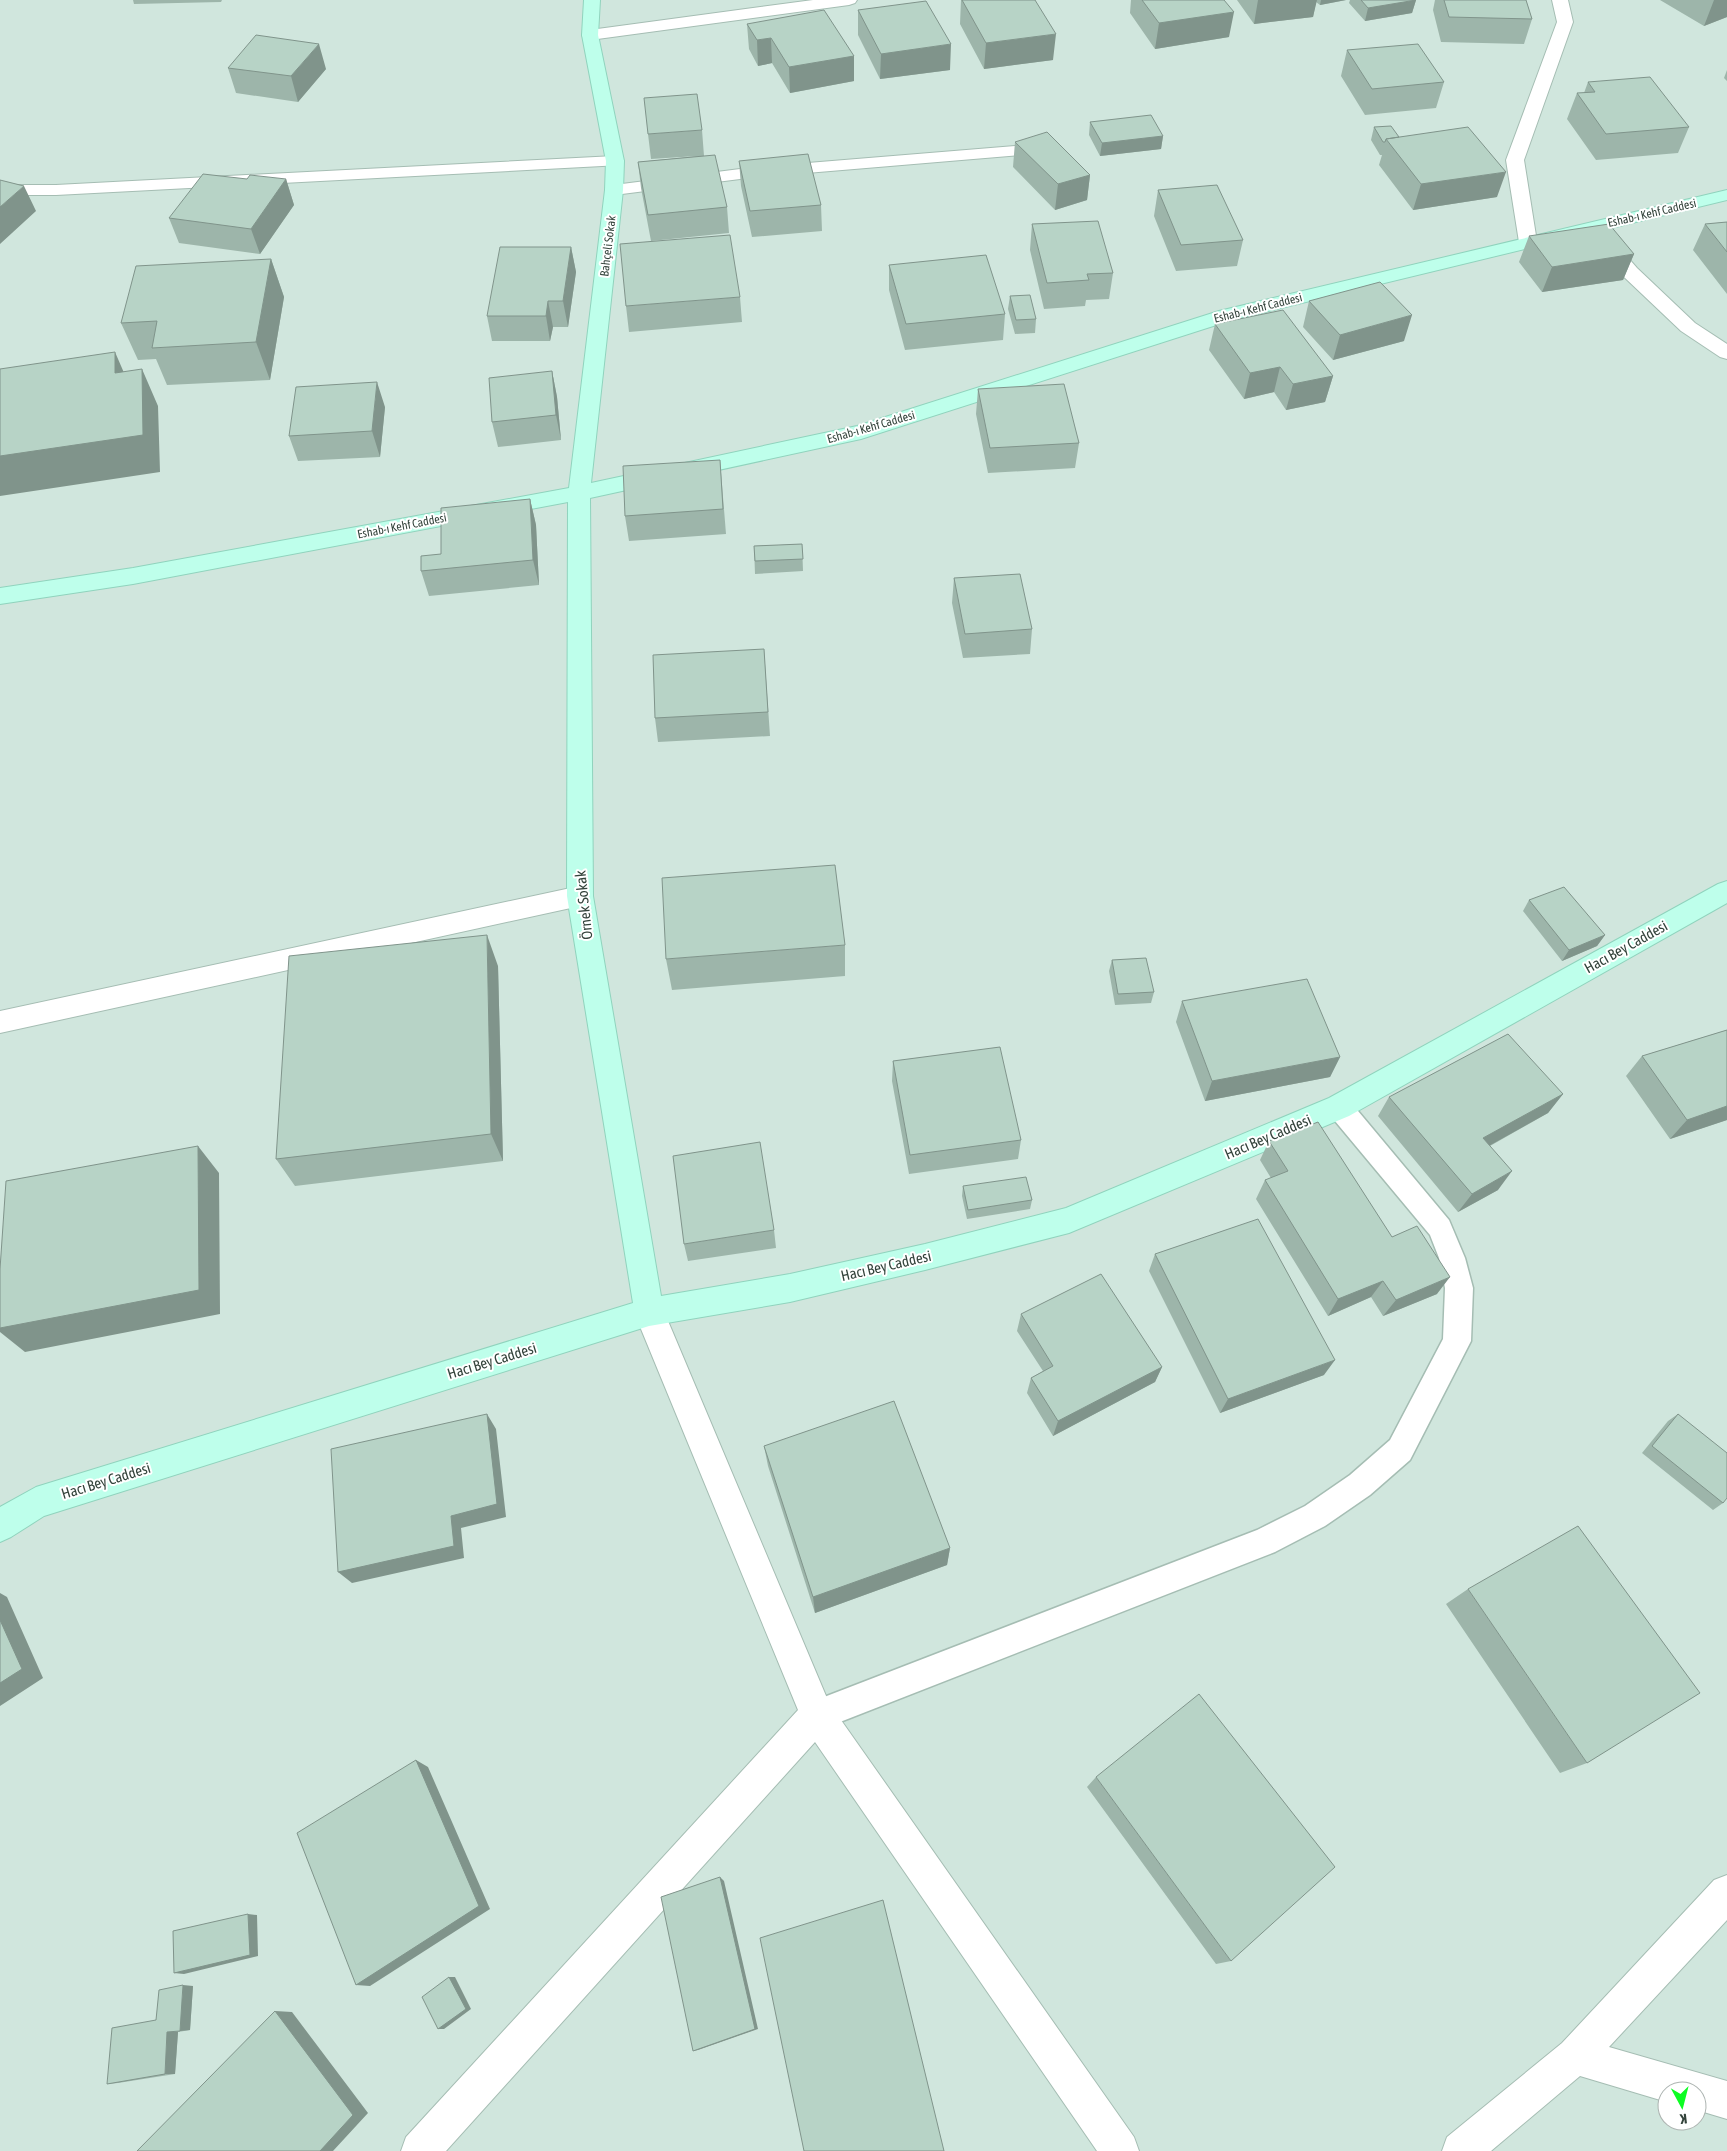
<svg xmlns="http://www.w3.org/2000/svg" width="1727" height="2151" viewBox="0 0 1727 2151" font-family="'Asap Condensed',sans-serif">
<rect width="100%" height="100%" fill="#e2f1ec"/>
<path fill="#d0e6dd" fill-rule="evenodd" d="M0 0H1727V2151H0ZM1667 2091H1697V2121H1667Z"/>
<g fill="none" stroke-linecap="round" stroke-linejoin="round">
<defs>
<path id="lane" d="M1339 1096 1348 1099 1449 1220 1465 1258 1473 1288 1471 1341 1410 1460 1370 1495 1325 1526 1275 1552 817 1731 806 1726 801 1715 806 1704 1257 1530 1305 1506 1350 1475 1390 1440 1443 1339 1445 1288 1439 1258 1430 1235 1330 1115 1326 1107 1330 1099Z"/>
<path id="street" d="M813 0H857L855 3 849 5 590 40 584 39 582 35 584 31 590 30Z
M1552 0H1568L1573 22 1524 160 1537 242 1535 246 1528 248 1521 246 1519 242 1506 160 1557 22Z
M1050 143 1056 144 1059 148 1056 152 748 178 614 195 608 194 605 190 608 186 614 185 748 168Z
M615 156 621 157 624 161 621 165 56 195H0V185H56Z
M1603 235 1610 237 1637 268 1695 323 1727 344V359L1720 357 1681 331 1623 276 1594 241 1596 237Z
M580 886 589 889 593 896 589 903 580 906 0 1033V1011Z
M649 1298 660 1302 829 1703 1134 2137 1139 2151H1097L815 1742 446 2151H401L406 2137 798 1710 634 1312 638 1302Z
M1727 1875V1920L1609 2047 1727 2081V2119L1697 2110V2091H1667V2102L1580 2076 1491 2151H1442L1447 2137 1562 2043 1714 1880Z"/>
<path id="secondary" d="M584 0H600L598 35 624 161 623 190 591 483 857 426 1219 311 1727 190V200L1232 320 861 439 590 498 593 896 661 1296 790 1274 925 1244 1066 1208 1329 1098 1718 884 1727 881V903L1349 1116 1069 1233 925 1270 790 1302 649 1326 44 1516 11 1537 0 1542V1507L36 1487 633 1303 567 896 568 502 133 584 0 604V588L133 568 569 488 605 190 606 161 582 35Z"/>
</defs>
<use href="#lane" stroke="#a5bdb3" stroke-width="3"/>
<use href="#street" stroke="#a5bdb3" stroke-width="2"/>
<use href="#secondary" stroke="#90d3bd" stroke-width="2"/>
<use href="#lane" fill="#fff" fill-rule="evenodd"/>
<use href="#street" fill="#fff" fill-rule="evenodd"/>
<use href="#secondary" fill="#beffeb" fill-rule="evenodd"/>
</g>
<path fill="#9db5aa" d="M133 0H222L221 2 134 4Z
M961 0H1035L1053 60 984 69 960 24Z
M1131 0H1224L1229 37 1155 49 1130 13Z
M1237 0H1346L1320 5 1316 2 1313 17 1254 24Z
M1350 0H1416L1412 13 1365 21 1349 3Z
M1435 0H1526L1532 19 1524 44 1441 42 1433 10Z
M1660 0H1727V17L1704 26Z
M858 10 950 70 880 79 858 35Z
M747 24 854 56V81L790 93 772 63 758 66 749 49Z
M1347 50 1444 82 1436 108 1365 115 1341 76Z
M228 68 326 69 298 102 236 93Z
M1727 70V81L1724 78Z
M1588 82 1689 127 1678 153 1596 160 1567 119 1577 93H1584Z
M1090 122 1163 136 1161 149 1100 156 1089 135Z
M1374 127 1399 137 1497 197 1413 210 1379 165 1382 155H1380L1371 140Z
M702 130 704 156 727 207 729 233 651 241 641 188 638 162 697 156 651 159 648 134Z
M1015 142 1090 175 1087 200 1055 210 1013 167Z
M739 161 821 205 822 231 752 237 741 186Z
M247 179H286L294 205 260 254 179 243 169 218Z
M1158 190 1243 240 1237 266 1176 271 1154 216Z
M1727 222V294L1693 250 1705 224Z
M1032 224 1113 273 1109 299 1086 300 1085 306 1044 309 1030 250Z
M1529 236 1634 254 1623 280 1542 292 1519 262Z
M571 247 576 272 568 327H553L550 341H492L487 316Z
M271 259 284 297 270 380 167 385 156 359 138 360 121 323Z
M889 265 1005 314 1003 340 905 350 889 290Z
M1010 296 1036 319 1035 333 1015 334 1008 309Z
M740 297 742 322 629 332 626 306Z
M1309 301 1404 341 1333 360 1303 327Z
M1215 324 1333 376 1325 402 1286 410 1274 392 1244 399 1209 350Z
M552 371 557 397 561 440 498 447 492 422Z
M978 389 1079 443 1075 468 988 473 976 414Z
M385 407 380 457 298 461 289 436Z
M720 460 726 534 629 541 625 516Z
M530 499 536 525 539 585 429 596 421 571Z
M802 544 803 571 755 574 754 546Z
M954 578 1032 629 1030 654 963 658 952 603Z
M764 649 770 736 658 742 655 718Z
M1529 900 1605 935 1597 946 1562 961 1523 911Z
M845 945V976L672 990 666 959Z
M1112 960 1154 992 1151 1003 1115 1005 1109 971Z
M498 966 503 1161 295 1186 276 1159Z
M1182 1001 1340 1057 1330 1077 1205 1101 1176 1022Z
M1727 1030V1120L1670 1139 1626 1076 1642 1056Z
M893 1061 1021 1140 1018 1159 909 1174 892 1081Z
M1563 1094 1548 1113 1490 1146 1498 1190 1458 1212 1378 1116 1389 1097Z
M1269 1141 1392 1237 1437 1294 1383 1316 1371 1297 1328 1316 1256 1199 1265 1180 1271 1178 1260 1160Z
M963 1186 1032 1200 1030 1209 967 1219 962 1196Z
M774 1230 776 1248 688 1261 684 1244Z
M1155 1254 1324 1375 1220 1413 1149 1271Z
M1021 1314 1162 1367 1155 1382 1053 1436 1027 1393 1031 1378 1043 1371 1017 1331Z
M1678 1414 1723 1503 1713 1510 1642 1453 1668 1421Z
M764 1446 950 1548 947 1565 815 1613 768 1466Z
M1468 1589 1587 1763 1560 1773 1446 1604Z
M1096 1777 1231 1961 1216 1964 1087 1787Z
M193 1986 190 2030 178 2032 175 2074 118 2083 107 2084Z"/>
<path fill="#80948b" d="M1258 0H1317L1313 17 1254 24Z
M1321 0H1346L1320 5Z
M1416 0 1412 13 1365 21 1368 8Z
M1714 0H1727V17L1704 26Z
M1234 12 1229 37 1155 49 1159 23Z
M1056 34 1053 60 984 69 986 43Z
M771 38 772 63 758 66 757 40Z
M319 44 326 69 298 102 291 76Z
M951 44 950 70 880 79 881 54Z
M854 56V81L790 93 789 67Z
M1163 136 1161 149 1100 156 1102 143Z
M1506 172 1497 197 1413 210 1421 184Z
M1090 175 1087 200 1055 210 1058 184Z
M286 179 294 205 260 254 251 229Z
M24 186 36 211 0 244V207Z
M571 247 576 272 568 327 563 301Z
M1634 254 1623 280 1542 292 1552 267Z
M271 259 284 297 270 380 256 342Z
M548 301 553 327 550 341 546 316Z
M1412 315 1404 341 1333 360 1340 335Z
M115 352 131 389 115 373Z
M1280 367 1274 392 1244 399 1250 373Z
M142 369 158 406 160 472 0 496V456Z
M552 371 557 397 561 440 556 415Z
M1333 376 1325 402 1286 410 1293 384Z
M377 382 385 407 380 457 372 431Z
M530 499 536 525 539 585 533 560Z
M487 935 498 966 503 1161 491 1134Z
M1605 935 1597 946 1562 961 1569 950Z
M1340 1057 1330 1077 1205 1101 1212 1081Z
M1563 1094 1548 1113 1469 1157 1483 1138Z
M1727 1106V1120L1670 1139 1687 1120Z
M198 1146 219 1173 220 1314 25 1352 0 1332V1328Z
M1512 1171 1498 1190 1458 1212 1472 1194Z
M1450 1277 1437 1294 1383 1316 1396 1300Z
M1383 1281 1371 1297 1328 1316 1338 1299Z
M1335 1360 1324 1375 1220 1413 1228 1399Z
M1162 1367 1155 1382 1053 1436 1058 1421Z
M487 1414 496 1429 506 1517 461 1528 464 1558 352 1583 338 1572 451 1516Z
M950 1548 947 1565 815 1613 813 1597Z
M0 1593 7 1597 43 1678 0 1706Z
M416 1760 428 1767 490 1909 370 1986 356 1985Z
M720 1877 724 1881 758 2029 698 2050 693 2051Z
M248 1914 257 1915 258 1956 184 1974 174 1973Z
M449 1977H455L471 2009 444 2029H438Z
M183 1985 193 1986 190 2030 180 2031Z
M275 2011 292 2012 368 2113 333 2151H320Z
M167 2032H178L175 2074H165Z"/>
<path fill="#b7d3c6" stroke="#80948b" d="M962 0H1035L1056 34 986 43Z
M1142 0H1224L1234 12 1159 23Z
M1361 0H1416L1368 8Z
M1444 0H1526L1532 19 1449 17Z
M926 1 951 44 881 54 858 10Z
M824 10 854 56 789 67 771 38 757 40 747 24Z
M256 35 319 44 291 76 228 68Z
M1418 44 1444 82 1372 89 1347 50Z
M1650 77 1689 127 1606 134 1577 93 1595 92 1588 82Z
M697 94 702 130 648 134 644 98Z
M1151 115 1163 136 1102 143 1090 122Z
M1391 126 1399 137 1386 139 1385 142H1383L1374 127Z
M1468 127 1506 172 1421 184 1386 139Z
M1047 132 1090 175 1058 184 1015 142Z
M808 154 821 205 750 211 739 161Z
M715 155 727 207 648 215 638 162Z
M203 174 247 179 250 175 286 179 251 229 169 218Z
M0 180 24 186 0 207Z
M1217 185 1243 240 1181 245 1158 190Z
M1098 221 1113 273 1087 274 1089 280 1047 283 1032 224Z
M1727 222V252L1705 224Z
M1609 224 1634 254 1552 267 1529 236Z
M730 235 740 297 626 306 620 244Z
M500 247H571L563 301H548L546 316H487Z
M986 255 1005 314 906 324 889 265Z
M271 259 256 342 152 348 157 321 121 323 136 266Z
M1380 282 1412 315 1340 335 1309 301Z
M1030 295 1036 319 1016 320 1010 296Z
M1283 310 1333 376 1293 384 1280 367 1250 373 1215 324Z
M115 352V373L142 369 143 435 0 456V369Z
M552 371 556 415 492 422 489 378Z
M377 382 372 431 289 436 296 387Z
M1064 384 1079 443 990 448 978 389Z
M720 460 723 509 625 516 623 466Z
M530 499 533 560 421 571V556L441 554V508Z
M802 544 803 559 755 561 754 546Z
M1020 574 1032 629 965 634 954 578Z
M764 649 768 712 655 718 653 655Z
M835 865 845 945 666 959 662 878Z
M1564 887 1605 935 1569 950 1529 900Z
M487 935 491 1134 276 1159 289 956Z
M1146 958 1154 992 1118 994 1112 960Z
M1307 979 1340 1057 1212 1081 1182 1001Z
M1727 1030V1106L1687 1120 1642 1056Z
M1508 1034 1563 1094 1483 1138 1512 1171 1472 1194 1389 1097Z
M1000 1047 1021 1140 910 1155 893 1061Z
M1318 1122 1392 1237 1417 1226 1450 1277 1396 1300 1383 1281 1338 1299 1265 1180 1288 1171 1269 1141Z
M760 1142 774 1230 684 1244 673 1156Z
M198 1146 199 1290 0 1328V1269L6 1181Z
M1026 1177 1032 1200 968 1210 963 1186Z
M1258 1219 1335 1360 1228 1399 1155 1254Z
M1101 1274 1162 1367 1058 1421 1031 1378 1053 1366 1021 1314Z
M894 1401 950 1548 813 1597 764 1446Z
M487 1414 497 1504 451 1516 454 1546 338 1572 331 1449Z
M1678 1414 1727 1453V1498L1723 1503 1652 1446Z
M1578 1526 1700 1693 1587 1763 1468 1589Z
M0 1620 22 1669 0 1683Z
M1199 1694 1335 1867 1231 1961 1096 1777Z
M416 1760 479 1906 356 1985 297 1833Z
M720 1877 755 2029 693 2051 661 1897Z
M883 1900 944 2151H804L760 1938Z
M248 1914 250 1955 174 1973 173 1931Z
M449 1977 466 2009 438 2029 422 1997Z
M183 1985 180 2031 167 2032 165 2074 107 2084 112 2028 156 2020 159 1990Z
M275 2011 353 2115 320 2151H137Z"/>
<g text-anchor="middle" stroke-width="4" stroke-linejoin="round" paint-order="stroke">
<g font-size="12" fill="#33433b" stroke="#fff">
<text transform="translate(1652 213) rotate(-13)" y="4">Eshab-ı Kehf Caddesi</text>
<text transform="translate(608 246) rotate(-83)" y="4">Bahçeli Sokak</text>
<text transform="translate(1258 308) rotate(-14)" y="4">Eshab-ı Kehf Caddesi</text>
<text transform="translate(871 427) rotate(-16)" y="4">Eshab-ı Kehf Caddesi</text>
<text transform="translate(402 526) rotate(-11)" y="4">Eshab-ı Kehf Caddesi</text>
</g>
<g font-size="15" fill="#33433b" stroke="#fff">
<text transform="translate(584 905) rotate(-96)" y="5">Örnek Sokak</text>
<text transform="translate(1626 947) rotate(-29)" y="5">Hacı Bey Caddesi</text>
<text transform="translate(1268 1137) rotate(-23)" y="5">Hacı Bey Caddesi</text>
<text transform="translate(886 1266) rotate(-13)" y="5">Hacı Bey Caddesi</text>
<text transform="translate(492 1361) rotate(-17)" y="5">Hacı Bey Caddesi</text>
<text transform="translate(106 1481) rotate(-17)" y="5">Hacı Bey Caddesi</text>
</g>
</g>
<g transform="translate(1682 2106) rotate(173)"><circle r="24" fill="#ffffff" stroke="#adb4b1"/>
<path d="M0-4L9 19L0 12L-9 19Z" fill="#0dfd23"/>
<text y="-8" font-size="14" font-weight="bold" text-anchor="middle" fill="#33433b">K</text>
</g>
</svg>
